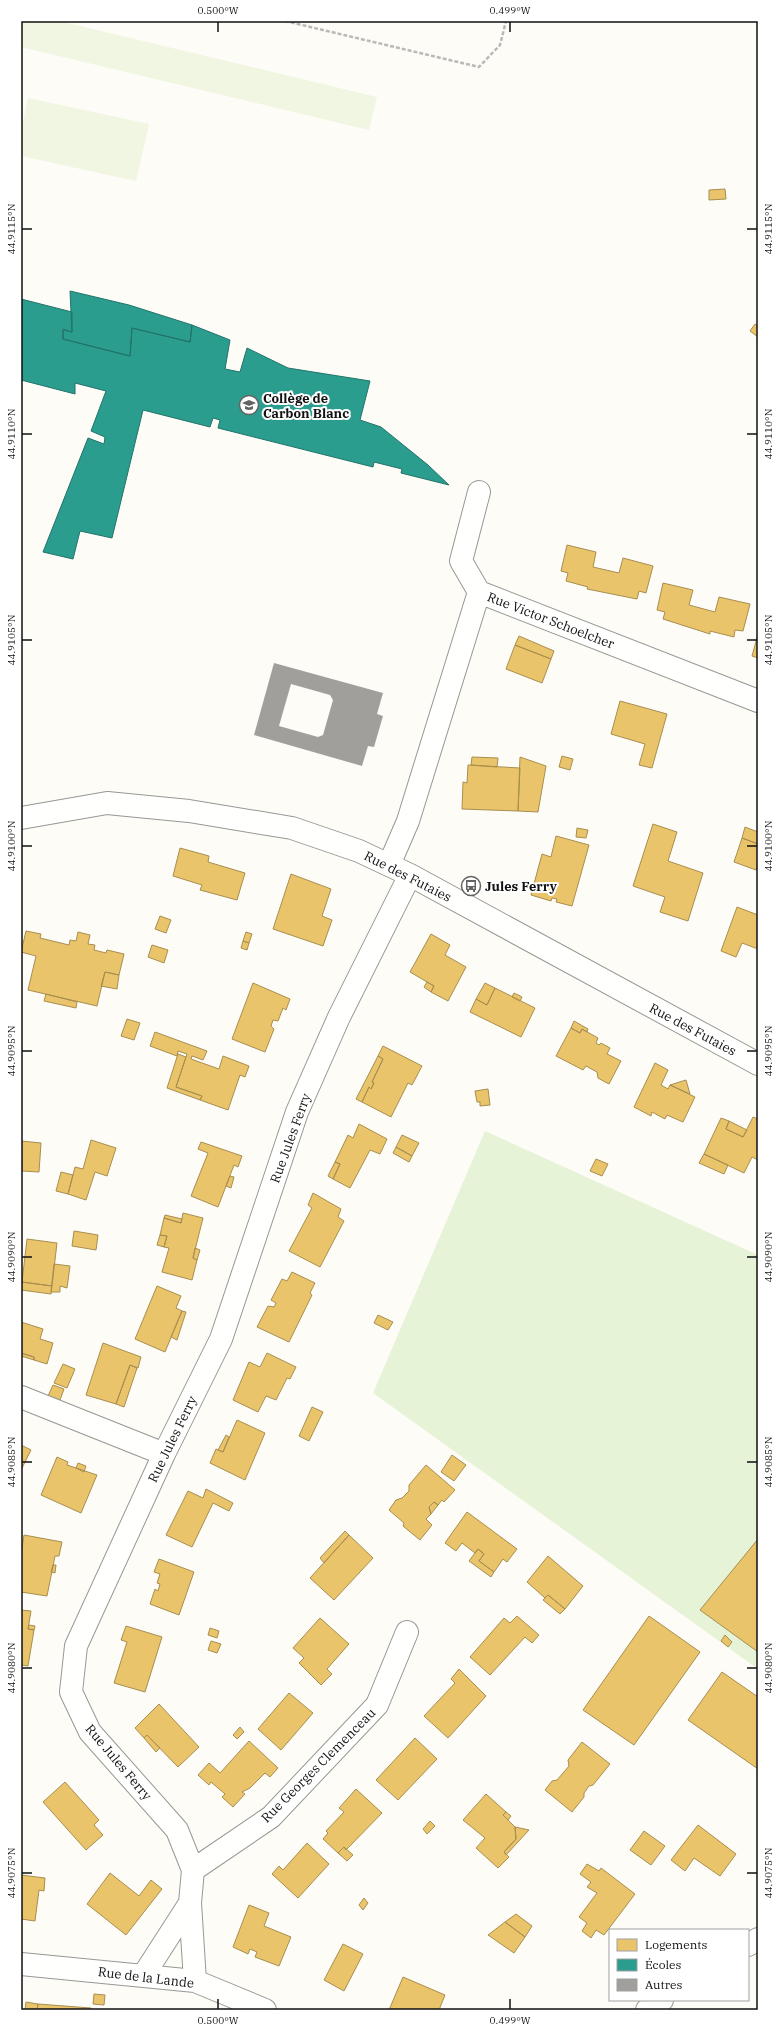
<svg xmlns="http://www.w3.org/2000/svg" width="779" height="2031" viewBox="0 0 779 2031" font-family="'IBM Plex Serif',serif">
<rect width="100%" height="100%" fill="#fdfcf7"/>
<path fill="#e7f3d7" d="M485 1131 758 1255V1669L373 1393Z"/>
<path fill="#f0f6e1" d="M21 21H59L377 97 369 130 21 47Z
M28 98 149 124 136 181 21 156V131Z"/>
<path fill="#e9c46a" stroke="#a88e4f" d="M725 189 726 199 709 200V190Z
M755 324 758 326V337L750 331Z
M567 545 596 552 593 567 619 573 623 558 653 566 646 593 639 591 637 599 587 589 588 587 566 581 568 573 561 571Z
M663 583 693 590 689 605 715 612 719 597 750 604 743 631 735 630 734 637 710 631V634L663 619 665 612 657 610Z
M758 634V658L752 656Z
M519 636 554 651 551 659 515 645Z
M515 645 551 659 542 683 506 669Z
M620 701 667 714 652 768 639 765 645 744 611 734Z
M562 756 573 759 570 770 559 767Z
M472 757 498 758 497 767 471 765Z
M520 757 546 766 538 812 518 811Z
M468 765 520 768 518 811 462 809 463 782 467 783Z
M653 824 677 832 668 861 703 873 688 921 660 912 665 897 633 886Z
M745 827 758 832V844L742 838Z
M577 828 588 830 586 838 576 837Z
M556 836 589 845 572 906 556 902 557 899 552 898 551 901 531 895 542 854 551 857Z
M742 838 758 844V864L756 870 734 862Z
M180 848 209 856 208 862 245 873 237 900 200 890 202 885 173 876Z
M291 874 331 889 322 916 332 920 323 946 273 929Z
M737 907 758 915V949L742 943 736 957 721 951Z
M160 916 171 920 166 933 155 929Z
M26 931 41 934 40 938 69 945 70 940 76 941 78 932 90 935 88 944 95 945 94 950 106 953 107 950 124 954 119 975 105 972 97 1006 28 990 36 956 21 952Z
M246 932 252 934 249 943 243 941Z
M431 934 450 945 445 955 466 967 448 1001 431 992 434 986 410 972Z
M243 941 249 943 247 950 241 948Z
M152 945 168 950 164 963 148 957Z
M105 972 119 975 117 989 101 986Z
M427 982 434 986 431 992 424 987Z
M253 983 290 999 286 1010 283 1008 278 1021 273 1020 271 1026 274 1029 265 1052 232 1039Z
M485 983 495 988 487 1005 476 999Z
M495 988 535 1008 521 1037 470 1012 476 999 487 1005Z
M514 993 522 997 520 1001 512 997Z
M46 994 77 1002 76 1008 44 1001Z
M127 1019 140 1023 134 1040 121 1036Z
M574 1021 588 1029 587 1032 582 1029 580 1033 571 1028Z
M571 1028 580 1033 582 1029 598 1038 596 1043 599 1045 601 1043 610 1048 607 1054 621 1061 609 1084 598 1078 597 1072 586 1066 583 1070 556 1056Z
M155 1032 207 1051 203 1060 192 1056 191 1059 219 1069 223 1056 249 1066 245 1077 240 1075 228 1110 200 1100 202 1096 176 1087 187 1054 178 1051 177 1056 150 1046Z
M383 1046 422 1066 412 1085 408 1083 391 1117 362 1102 369 1087 371 1089 374 1083 372 1082 383 1059 378 1056Z
M178 1054 186 1057 176 1087 202 1096 200 1100 167 1088Z
M378 1056 383 1059 372 1082 374 1083 371 1089 369 1087 362 1102 356 1099Z
M655 1063 668 1070 661 1085 668 1089 670 1085 695 1097 683 1122 667 1115 665 1119 652 1112 651 1116 634 1107Z
M686 1080 690 1094 670 1085Z
M488 1089 490 1105 480 1106V1102H477L475 1091Z
M753 1117 758 1119V1160L752 1157 744 1173 704 1154 721 1118 729 1121 726 1129 743 1137Z
M729 1121 747 1130 743 1137 726 1129Z
M359 1124 387 1139 380 1154 370 1150 350 1188 333 1179 340 1164 335 1162 348 1135 353 1138Z
M402 1135 419 1143 412 1156 396 1147Z
M91 1140 116 1148 107 1176 95 1172 86 1200 68 1194 75 1167 83 1169Z
M21 1141 41 1143 39 1172 22 1171Z
M201 1142 242 1156 238 1167 234 1165 218 1207 191 1196 208 1153 198 1149Z
M396 1147 412 1156 409 1162 393 1153Z
M704 1154 728 1165 724 1174 699 1163Z
M596 1159 608 1164 602 1176 590 1171Z
M335 1162 340 1164 333 1179 328 1176Z
M61 1172 73 1175 68 1194 56 1191Z
M230 1176 234 1177 231 1188 226 1186Z
M313 1193 341 1209 338 1217 344 1221 320 1267 289 1251 312 1208 308 1205Z
M183 1213 203 1218 193 1258 197 1260 192 1280 162 1272 169 1248 164 1247 167 1236 160 1235 164 1218 181 1223Z
M165 1215 182 1219 181 1223 164 1218Z
M74 1231 98 1235 96 1250 72 1246Z
M160 1235 167 1236 164 1247 157 1245Z
M27 1239 57 1243 52 1286 22 1282Z
M195 1248 200 1250 197 1260 193 1258Z
M54 1264 70 1266 67 1288 60 1286V1292H51Z
M292 1272 315 1283 310 1293 312 1295 289 1342 257 1327 268 1306 274 1307 276 1303 271 1300 282 1279 287 1281Z
M22 1282 52 1286 51 1294 21 1290Z
M157 1286 181 1296 176 1308 182 1311 165 1352 135 1339Z
M182 1311 186 1312 177 1340 171 1337Z
M378 1315 393 1322 388 1330 374 1323Z
M21 1322 43 1329 40 1339 53 1343 47 1364 34 1360V1357L21 1353Z
M103 1343 141 1357 138 1368 130 1365 116 1404 86 1395Z
M21 1353 34 1357V1360L21 1356Z
M267 1353 296 1367 290 1379 287 1378 276 1400 266 1396 258 1412 233 1400 249 1362 260 1367Z
M63 1364 75 1369 67 1388 54 1383Z
M130 1365 137 1368 124 1407 116 1404Z
M53 1385 64 1389 60 1400 48 1396Z
M312 1407 323 1412 309 1441 299 1436Z
M237 1420 265 1433 245 1480 210 1463 216 1449 223 1452Z
M226 1435 229 1437 223 1452 218 1450Z
M21 1445 31 1450 21 1470Z
M452 1455 466 1465 454 1481 441 1472Z
M57 1457 68 1462 67 1465 97 1475 81 1513 41 1495Z
M78 1463 86 1466 84 1472 76 1468Z
M426 1465 455 1490 444 1502 442 1500 438 1505 434 1502 429 1507 431 1514 426 1519 432 1525 420 1540 403 1526 404 1523 389 1510 396 1500 402 1498 409 1491V1485Z
M206 1489 233 1503 229 1511 213 1503 192 1547 166 1535 188 1491 203 1498Z
M434 1502 438 1505 431 1514 429 1507Z
M467 1512 517 1549 507 1562 503 1559 494 1572 479 1561 484 1554 478 1549 475 1553 462 1543 456 1551 445 1543Z
M345 1531 349 1535 324 1563 320 1558Z
M24 1535 62 1542 59 1556H55L47 1596 21 1592V1554Z
M349 1535 373 1558 334 1600 310 1578Z
M758 1539V1652L700 1610Z
M478 1549 484 1554 479 1561 494 1572 491 1577 469 1561Z
M548 1556 583 1586 565 1609 548 1595 545 1598 527 1582Z
M159 1559 194 1572 179 1615 150 1604 155 1589 158 1591 160 1584 157 1583 160 1574 154 1572Z
M53 1565H56L55 1573 51 1572Z
M548 1595 565 1609 560 1614 543 1600Z
M21 1610 31 1611 28 1629 34 1630 28 1666 21 1665Z
M517 1616 539 1635 532 1643 525 1637 490 1675 470 1657 504 1618 510 1623Z
M649 1616 700 1652 634 1745 583 1710Z
M320 1618 349 1644 327 1669 332 1674 321 1685 299 1663 304 1658 293 1648Z
M29 1625 35 1626 34 1630 28 1629Z
M126 1626 162 1637 145 1692 114 1683 127 1642 121 1640Z
M210 1628 219 1631 217 1638 208 1635Z
M725 1635 732 1642 728 1647 721 1641Z
M211 1641 221 1644 217 1653 208 1650Z
M459 1669 486 1696 448 1738 424 1716 455 1683 451 1679Z
M722 1672 758 1697V1769L688 1720Z
M289 1693 313 1713 281 1750 258 1729Z
M159 1704 199 1747 178 1767 147 1735 144 1738 135 1728Z
M240 1727 244 1732 237 1739 233 1735Z
M147 1735 160 1748 156 1752 144 1738Z
M415 1738 437 1759 398 1800 376 1780Z
M249 1741 278 1768 270 1777 265 1773 250 1788 242 1792 245 1794 233 1807 222 1797 225 1794 211 1782 209 1785 198 1775 209 1763 220 1773Z
M582 1742 610 1764 593 1785 589 1786 584 1793V1797L572 1812 545 1790 552 1781 557 1780 569 1766 568 1760Z
M65 1782 99 1820 94 1825 103 1835 86 1850 43 1802Z
M356 1789 382 1813 346 1850 344 1847 338 1853 323 1839 328 1833 326 1831 344 1812 339 1808Z
M486 1794 506 1812 503 1815 515 1827 516 1839 504 1852 509 1857 498 1868 476 1848 485 1838 463 1820Z
M506 1812 511 1816 508 1820 503 1815Z
M430 1821 435 1826 427 1834 423 1829Z
M698 1825 736 1854 720 1876 694 1858 685 1871 671 1860Z
M515 1827 529 1830 506 1855 504 1852 516 1839Z
M644 1831 665 1846 651 1865 630 1850Z
M307 1843 329 1864 298 1898 272 1874 279 1866 283 1870Z
M344 1847 353 1855 347 1861 338 1853Z
M587 1864 599 1871 601 1868 635 1894 604 1935 596 1930 591 1938 582 1931 587 1923 579 1917 597 1893 587 1887 591 1882 580 1874Z
M110 1873 139 1896 151 1880 162 1889 126 1935 87 1904Z
M21 1875 45 1878 44 1891 39 1890 35 1921 21 1919Z
M364 1898 368 1903 363 1910 359 1905Z
M249 1905 269 1913 264 1926 291 1937 279 1966 255 1957 257 1952 250 1949 248 1954 233 1947Z
M516 1914 532 1926 525 1937 505 1922Z
M505 1922 525 1937 514 1953 488 1935Z
M343 1944 363 1954 344 1991 324 1980Z
M403 1977 445 1995 439 2010H389Z
M94 1994 105 1995 104 2005 93 2004Z
M26 2002 38 2004 37 2010H25Z
M38 2004 91 2008 90 2010H37Z"/>
<path fill="#2a9d8f" stroke="#227369" d="M70 291 129 305 192 325 190 342 132 328 130 356 63 339V330L72 332Z
M21 299 72 312V332L63 329V339L130 356 132 328 190 342 192 325 230 340 225 369 240 372 247 348 288 368 370 381 360 420 381 427 428 465 449 485 401 473 402 469 374 462 373 467 218 428 220 420 213 418 210 427 143 410 112 538 80 531 73 559 43 552 88 438 104 444 105 437 91 431 106 391 75 383V394L21 380Z"/>
<path fill="#a19f9c" fill-rule="evenodd" d="M274 663 383 693 377 714 383 716 374 747 368 746 362 766 254 735ZM291 684 330 695 333 700 323 735 318 737 279 726Z"/>
<g fill="none" stroke-linecap="round" stroke-linejoin="round">
<defs>
<path id="minor" d="M479 492 461 561 479 592
M21 818 107 803 189 811 292 828 359 851 410 875 758 1064
M389 865 408 821 479 592 758 701
M21 1397 164 1454
M193 1870 271 1817 377 1705 407 1632
M190 1903 195 1981
M748 1945 758 1939
M21 1964 195 1981 265 2010
M143 1976 190 1903 193 1870 177 1830 90 1732 71 1692 76 1646 164 1454 221 1339 297 1112 339 1017 410 875
M647 2010 662 2000"/>
</defs>
<use href="#minor" stroke="#979795" stroke-width="24"/>
<path stroke="#b9b9b8" stroke-width="2.5" stroke-dasharray="4 2" stroke-linecap="butt" d="M285 21 479 67 500 45 506 21"/>
<use href="#minor" stroke="#fffffe" stroke-width="22"/>
</g>
<path fill="none" stroke="#111" stroke-width="1.5" d="M218 22V32M510 22V32M22 229H32M747 229H757M22 434H32M747 434H757M22 640H32M747 640H757M22 846H32M747 846H757M22 1051H32M747 1051H757M22 1257H32M747 1257H757M22 1462H32M747 1462H757M22 1668H32M747 1668H757M22 1873H32M747 1873H757M218 1999V2009M510 1999V2009"/>
<defs>
<symbol id="school-ring" viewBox="-11 -11 22 22"><circle r="9.5" fill="#fff" stroke="#646362" stroke-width="1.5"/><path d="M0-5L7-2L0 1L-7-2ZM-4 1L0 2.5L4 1V4Q0 6-4 4Z" fill="#646362"/></symbol>
<symbol id="bus-ring" viewBox="-11 -11 22 22"><circle r="9.5" fill="#fff" stroke="#646362" stroke-width="1.5"/><path d="M-5-6H5V4H4V6H2V4H-2V6H-4V4H-5ZM-3.5-4V0h7V-4ZM-3.5 1.2v1.5H-2V1.2ZM2 1.2v1.5H3.5V1.2Z" fill="#646362"/></symbol>
</defs>
<g fill-rule="evenodd">
<use href="#school-ring" x="238" y="394" width="22" height="22"/>
<use href="#bus-ring" x="460" y="875" width="22" height="22"/>
</g>
<g text-anchor="middle" stroke-width="4" stroke-linejoin="round" paint-order="stroke">
<g font-size="13" font-weight="bold" fill="#111" stroke="#fff" text-anchor="start">
<text x="263" y="403">Collège de<tspan x="263" dy="15">Carbon Blanc</tspan></text>
<text x="485" y="891">Jules Ferry</text>
</g>
<g font-size="13" fill="#111" stroke="#fff">
<text transform="translate(551 620) rotate(21)" y="5">Rue Victor Schoelcher</text>
<text transform="translate(408 876) rotate(27)" y="5">Rue des Futaies</text>
<text transform="translate(693 1029) rotate(28)" y="5">Rue des Futaies</text>
<text transform="translate(290 1138) rotate(-70)" y="5">Rue Jules Ferry</text>
<text transform="translate(172 1439) rotate(-64)" y="5">Rue Jules Ferry</text>
<text transform="translate(119 1762) rotate(50)" y="5">Rue Jules Ferry</text>
<text transform="translate(318 1765) rotate(-45)" y="5">Rue Georges Clemenceau</text>
<text transform="translate(146 1977) rotate(7)" y="5">Rue de la Lande</text>
</g>
</g>
<rect width="779" height="2031" fill="none" stroke="#ffffff" stroke-width="44"/>
<rect x="609" y="1929" width="140" height="72" fill="#ffffff" stroke="#a0a0a0"/>
<rect x="617" y="1939" width="20" height="12" fill="#e9c46a" stroke="#a0a0a0"/>
<text x="645" y="1949" font-size="12" fill="#111111">Logements</text>
<rect x="617" y="1959" width="20" height="12" fill="#2a9d8f" stroke="#a0a0a0"/>
<text x="645" y="1969" font-size="12" fill="#111111">Écoles</text>
<rect x="617" y="1979" width="20" height="12" fill="#a19f9c" stroke="#a0a0a0"/>
<text x="645" y="1989" font-size="12" fill="#111111">Autres</text>
<rect x="22" y="22" width="735" height="1987" fill="none" stroke="#111" stroke-width="1.5"/>
<g font-size="10" text-anchor="middle" fill="#111">
<text x="218" y="14">0.500°W</text>
<text x="510" y="14">0.499°W</text>
<text transform="translate(11 229) rotate(-90)" y="4">44.9115°N</text>
<text transform="translate(768 229) rotate(-90)" y="4">44.9115°N</text>
<text transform="translate(11 434) rotate(-90)" y="4">44.9110°N</text>
<text transform="translate(768 434) rotate(-90)" y="4">44.9110°N</text>
<text transform="translate(11 640) rotate(-90)" y="4">44.9105°N</text>
<text transform="translate(768 640) rotate(-90)" y="4">44.9105°N</text>
<text transform="translate(11 846) rotate(-90)" y="4">44.9100°N</text>
<text transform="translate(768 846) rotate(-90)" y="4">44.9100°N</text>
<text transform="translate(11 1051) rotate(-90)" y="4">44.9095°N</text>
<text transform="translate(768 1051) rotate(-90)" y="4">44.9095°N</text>
<text transform="translate(11 1257) rotate(-90)" y="4">44.9090°N</text>
<text transform="translate(768 1257) rotate(-90)" y="4">44.9090°N</text>
<text transform="translate(11 1462) rotate(-90)" y="4">44.9085°N</text>
<text transform="translate(768 1462) rotate(-90)" y="4">44.9085°N</text>
<text transform="translate(11 1668) rotate(-90)" y="4">44.9080°N</text>
<text transform="translate(768 1668) rotate(-90)" y="4">44.9080°N</text>
<text transform="translate(11 1873) rotate(-90)" y="4">44.9075°N</text>
<text transform="translate(768 1873) rotate(-90)" y="4">44.9075°N</text>
<text x="218" y="2024">0.500°W</text>
<text x="510" y="2024">0.499°W</text>
</g>
</svg>
